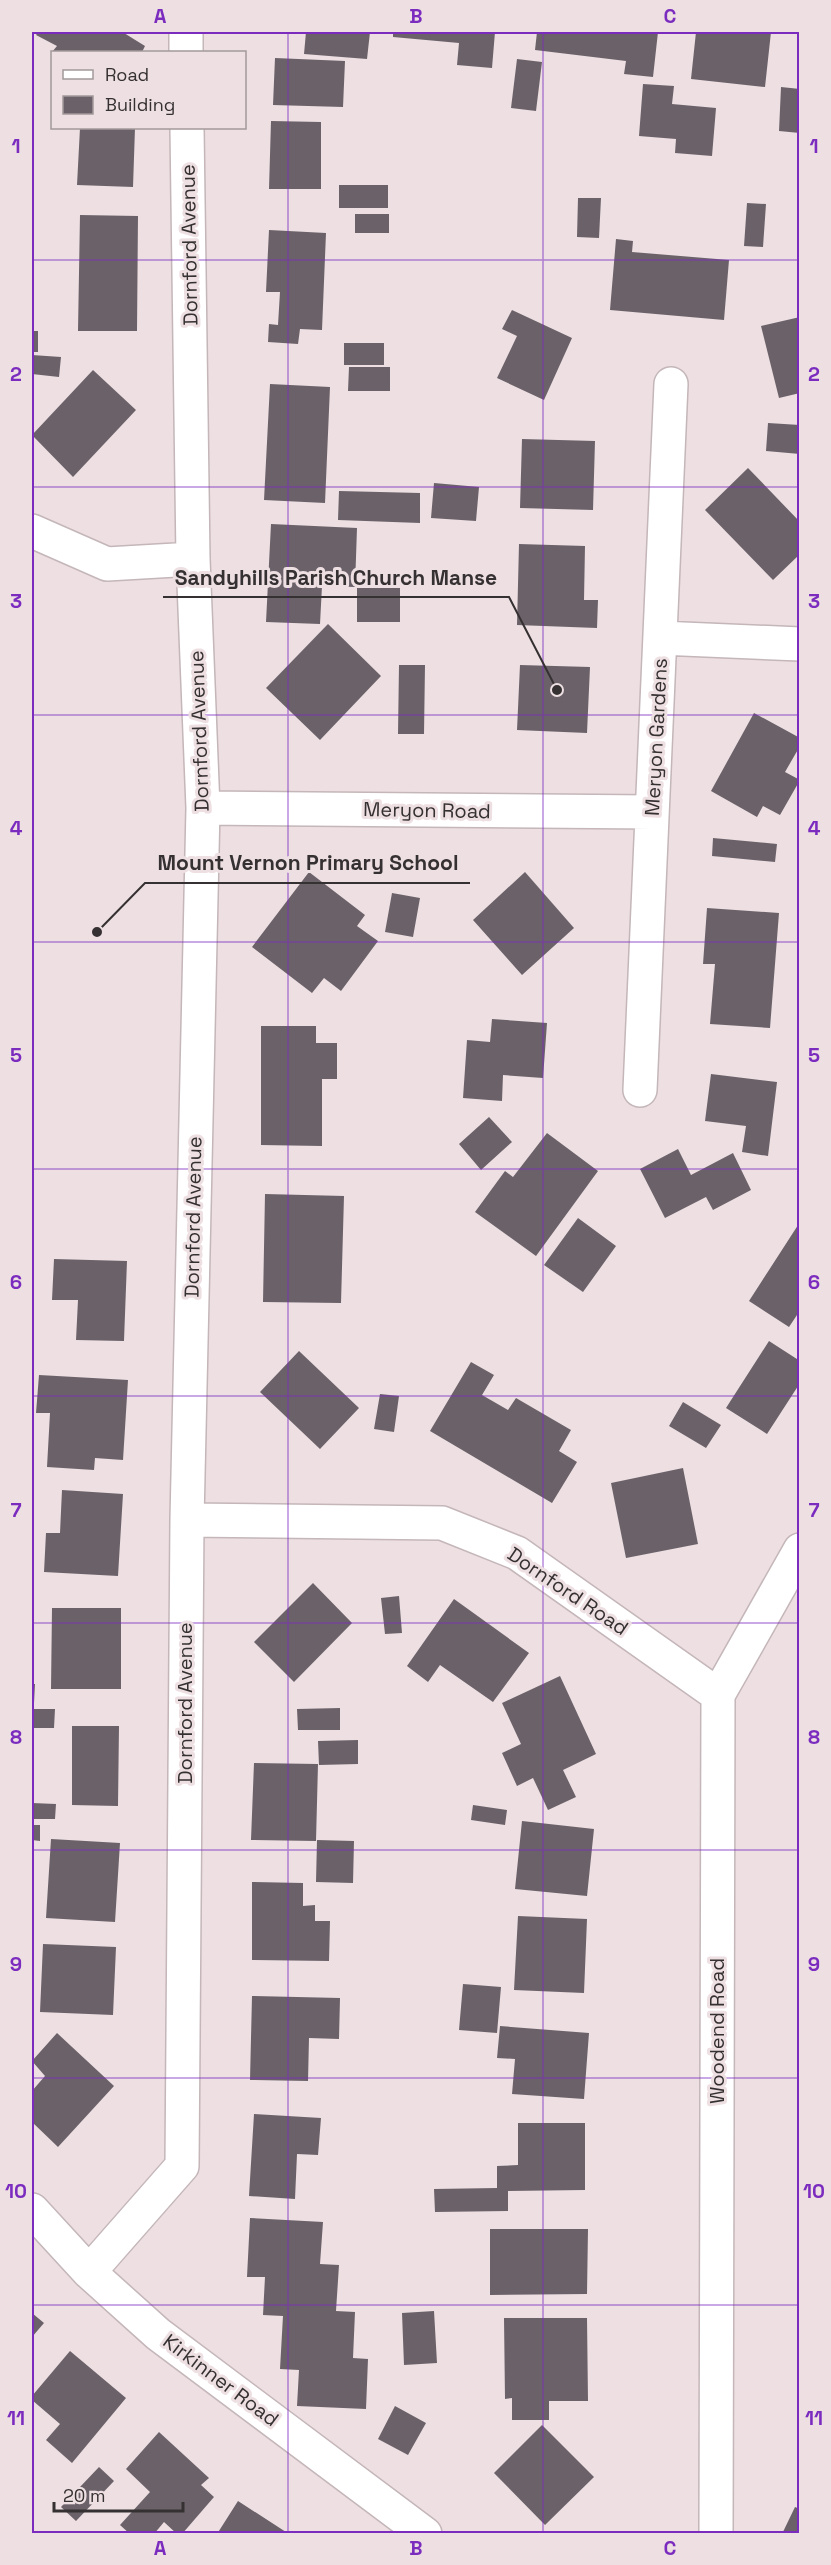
<svg xmlns="http://www.w3.org/2000/svg" width="831" height="2565" viewBox="0 0 831 2565" font-family="'Space Grotesk',sans-serif">
<rect width="100%" height="100%" fill="#eddfe2"/>
<path fill="#6b6269" d="M38 32H125L124 33 145 46 142 52H52L57 46 36 35Z
M306 32H370L367 59 304 54Z
M393 32H495L492 68 457 65 459 43 393 37Z
M537 32H658L653 77 624 74 626 61 535 50Z
M696 32H771L765 87 691 79Z
M275 58 345 61 343 107 273 105Z
M517 59 542 62 536 111 511 108Z
M643 84 674 86 672 104 716 108 712 156 675 153 676 139 639 136Z
M781 87 800 89V133L779 131Z
M271 121 321 122V189H269Z
M80 128H135L133 187 77 185Z
M339 185H388V208H339Z
M578 198H601L599 238 577 237Z
M747 203 766 204 763 247 744 246Z
M355 214H389V233H355Z
M80 215 138 216 137 331H78Z
M269 230 326 233 322 330 300 329 298 344 268 342 269 324 278 325 280 292H266Z
M616 239 633 241 632 252 729 260 724 320 610 310Z
M512 310 572 338 544 400 497 378 517 336 502 329Z
M800 317V393L779 398 761 326Z
M32 331H38V352H32Z
M344 343H384V365H344Z
M32 355 61 357 59 377 32 374Z
M349 367H390V391H348Z
M93 370 136 410 73 477 32 435Z
M270 384 330 387 325 503 264 500Z
M768 423 800 425V454L766 451Z
M522 439 595 441 593 510 520 508Z
M748 468 800 522V554L773 580 705 510Z
M434 483 479 487 476 521 431 518Z
M339 491 420 493V523L338 520Z
M271 524 357 528 355 587 322 586 320 624 266 622Z
M519 544 585 546 584 600H598L597 628 517 625Z
M357 588H400V622H357Z
M328 624 381 676 320 740 266 688Z
M399 665H425L424 734H398Z
M520 665 590 667 587 733 517 730Z
M754 713 800 738V746L785 772 800 780 780 815 763 806 757 817 711 791Z
M713 838 777 844 775 862 712 856Z
M309 872 365 915 357 926 378 941 341 991 324 978 312 993 252 947Z
M525 872 574 928 522 975 473 920Z
M392 893 420 898 413 937 385 932Z
M707 908 779 913 770 1028 710 1024 715 964H703Z
M492 1019 547 1023 543 1078 503 1075 502 1101 463 1098 467 1040 490 1042Z
M261 1026H316V1043H337V1079H322V1146L261 1145Z
M711 1074 777 1082 768 1156 742 1152 746 1126 705 1121Z
M489 1117 512 1142 481 1170 459 1144Z
M547 1133 598 1171 536 1256 475 1212 505 1171 513 1177Z
M678 1149 691 1175 733 1153 751 1190 713 1210 706 1197 665 1218 640 1169Z
M265 1194 344 1196 341 1303 263 1302Z
M578 1218 616 1246 583 1292 544 1265Z
M800 1222V1317L797 1315 789 1327 749 1301Z
M54 1259 127 1261 124 1341 76 1340 78 1300H52Z
M769 1341 800 1361V1383L767 1434 726 1408Z
M299 1351 359 1408 320 1449 260 1392Z
M471 1362 494 1375 482 1395 508 1410 516 1398 571 1430 559 1451 577 1462 552 1503 430 1431Z
M39 1375 128 1380 123 1460 95 1458 94 1470 47 1467 50 1413H36Z
M380 1394 399 1396 394 1432 374 1429Z
M683 1402 721 1425 706 1448 669 1426Z
M683 1468 698 1544 626 1558 611 1483Z
M62 1490 123 1494 118 1576 44 1572 46 1533H60Z
M313 1583 352 1623 294 1682 254 1642Z
M399 1596 402 1633 385 1634 381 1598Z
M454 1599 529 1653 493 1702 440 1665 428 1682 407 1666Z
M52 1608H121V1689H51Z
M560 1676 596 1754 563 1770 576 1797 548 1810 533 1778 517 1786 502 1753 521 1744 502 1703Z
M32 1684H35L34 1703H32Z
M340 1708V1730H298L297 1709Z
M32 1709H55L54 1728H32Z
M72 1726H119L118 1806 72 1805Z
M358 1740V1764L319 1765 318 1741Z
M254 1763 318 1764 316 1841 251 1840Z
M32 1803 56 1804 55 1819H32Z
M473 1805 507 1810 505 1825 471 1820Z
M522 1821 594 1829 587 1896 515 1889Z
M32 1825H40V1841L32 1840Z
M51 1839 120 1843 115 1922 46 1918Z
M317 1840 354 1841 353 1883 316 1882Z
M252 1882 303 1883V1906L315 1905V1921H330L329 1961 252 1960Z
M518 1916 587 1919 584 1993 514 1990Z
M43 1944 116 1947 113 2015 40 2012Z
M463 1984 501 1987 497 2033 459 2030Z
M252 1996 340 1998 339 2039 309 2038 308 2081 250 2080Z
M500 2026 589 2033 584 2099 512 2094 515 2059 497 2058Z
M57 2033 114 2086 58 2147 32 2122V2091L45 2076 32 2061Z
M254 2114 321 2118 318 2155 297 2154 295 2199 249 2196Z
M518 2123H585V2190L508 2191V2211L435 2212 434 2189 497 2188V2166L518 2165Z
M250 2218 323 2222 320 2264 339 2265 336 2311 355 2312 353 2358 368 2359 366 2409 297 2406 299 2370 280 2369 283 2316 263 2315 265 2277H247Z
M490 2229H588L587 2294 490 2295Z
M434 2311 437 2363 404 2365 402 2313Z
M32 2313 44 2323 32 2337Z
M504 2318H587L588 2401H549V2420H512V2398L505 2399Z
M70 2351 126 2398 72 2463 46 2440 60 2424 32 2400V2396Z
M395 2406 426 2423 408 2455 378 2439Z
M542 2425 594 2477 545 2525 494 2473Z
M159 2432 209 2478 201 2485 214 2497 182 2534H177L164 2522 154 2534H130L120 2525 150 2492 126 2469Z
M99 2467 114 2481 76 2521 61 2507Z
M238 2501 289 2534H217Z
M795 2507 800 2509V2534H782Z"/>
<g fill="none" stroke-linecap="round" stroke-linejoin="round">
<defs>
<path id="minor" d="M186 32V52
M32 531 107 564 193 559
M660 638 800 644
M203 808 652 812
M640 1090 671 384
M187 1520 442 1523 517 1553 718 1695
M32 2210 89 2272 158 2334 425 2534
M89 2272 182 2166 187 1520 203 808 193 559 187 128
M716 2534 718 1695 800 1550"/>
</defs>
<use href="#minor" stroke="#c4b6b9" stroke-width="36"/>
<use href="#minor" stroke="#fff" stroke-width="33"/>
</g>
<path fill="none" stroke="#7b2cbf" stroke-width="1.5" stroke-opacity="0.55" d="M288 32V2534M543 32V2534M32 260H800M32 487H800M32 715H800M32 942H800M32 1169H800M32 1396H800M32 1623H800M32 1850H800M32 2078H800M32 2305H800"/>
<g text-anchor="middle" stroke-width="6" stroke-linejoin="round" paint-order="stroke">
<g font-size="20" fill="#353031" stroke="#eddfe2">
<text transform="translate(189 245) rotate(-91)" y="7">Dornford Avenue</text>
<text transform="translate(199 731) rotate(-92)" y="7">Dornford Avenue</text>
<text transform="translate(656 737) rotate(-87)" y="7">Meryon Gardens</text>
<text transform="translate(427 810) rotate(1)" y="7">Meryon Road</text>
<text transform="translate(193 1217) rotate(-89)" y="7">Dornford Avenue</text>
<text transform="translate(568 1591) rotate(34)" y="7">Dornford Road</text>
<text transform="translate(185 1703) rotate(-90)" y="7">Dornford Avenue</text>
<text transform="translate(717 2031) rotate(-90)" y="7">Woodend Road</text>
<text transform="translate(221 2380) rotate(37)" y="7">Kirkinner Road</text>
</g>
</g>
<path fill="none" stroke="#353031" stroke-width="2" d="M557 690L509 597H163M97 932L145 883H470"/>
<g fill="#353031" stroke="#eddfe2" stroke-width="2">
<circle cx="557" cy="690" r="6"/>
<circle cx="97" cy="932" r="6"/>
</g>
<g font-size="21" text-anchor="middle" font-weight="bold" fill="#353031" stroke="#eddfe2" stroke-width="6" stroke-linejoin="round" paint-order="stroke">
<text x="336" y="585">Sandyhills Parish Church Manse</text>
<text x="308" y="870">Mount Vernon Primary School</text>
</g>
<rect width="831" height="2565" fill="none" stroke="#eddfe2" stroke-width="66"/>
<rect x="51" y="51" width="195" height="78" fill="#eddfe2" stroke="#a3999b" stroke-width="1.5"/>
<rect x="63" y="70" width="30" height="9" fill="#ffffff" stroke="#a3999b" stroke-width="1.5"/>
<text x="105" y="81" font-size="18" fill="#353031">Road</text>
<rect x="63" y="96" width="30" height="18" fill="#6b6269" stroke="#a3999b" stroke-width="1.5"/>
<text x="105" y="111" font-size="18" fill="#353031">Building</text>
<path d="M54 2502v9h129v-9" fill="none" stroke="#353031" stroke-width="3"/>
<text x="63" y="2502" font-size="18" fill="#353031" stroke="#eddfe2" stroke-width="4.5" paint-order="stroke">20 m</text>
<rect x="33" y="33" width="765" height="2499" fill="none" stroke="#7b2cbf" stroke-width="2"/>
<g font-size="20" text-anchor="middle" font-weight="bold" fill="#7b2cbf">
<text x="160" y="23">A</text>
<text x="416" y="23">B</text>
<text x="670" y="23">C</text>
<text x="16" y="153">1</text>
<text x="814" y="153">1</text>
<text x="16" y="381">2</text>
<text x="814" y="381">2</text>
<text x="16" y="608">3</text>
<text x="814" y="608">3</text>
<text x="16" y="835">4</text>
<text x="814" y="835">4</text>
<text x="16" y="1062">5</text>
<text x="814" y="1062">5</text>
<text x="16" y="1289">6</text>
<text x="814" y="1289">6</text>
<text x="16" y="1517">7</text>
<text x="814" y="1517">7</text>
<text x="16" y="1744">8</text>
<text x="814" y="1744">8</text>
<text x="16" y="1971">9</text>
<text x="814" y="1971">9</text>
<text x="16" y="2198">10</text>
<text x="814" y="2198">10</text>
<text x="16" y="2425">11</text>
<text x="814" y="2425">11</text>
<text x="160" y="2555">A</text>
<text x="416" y="2555">B</text>
<text x="670" y="2555">C</text>
</g>
</svg>
